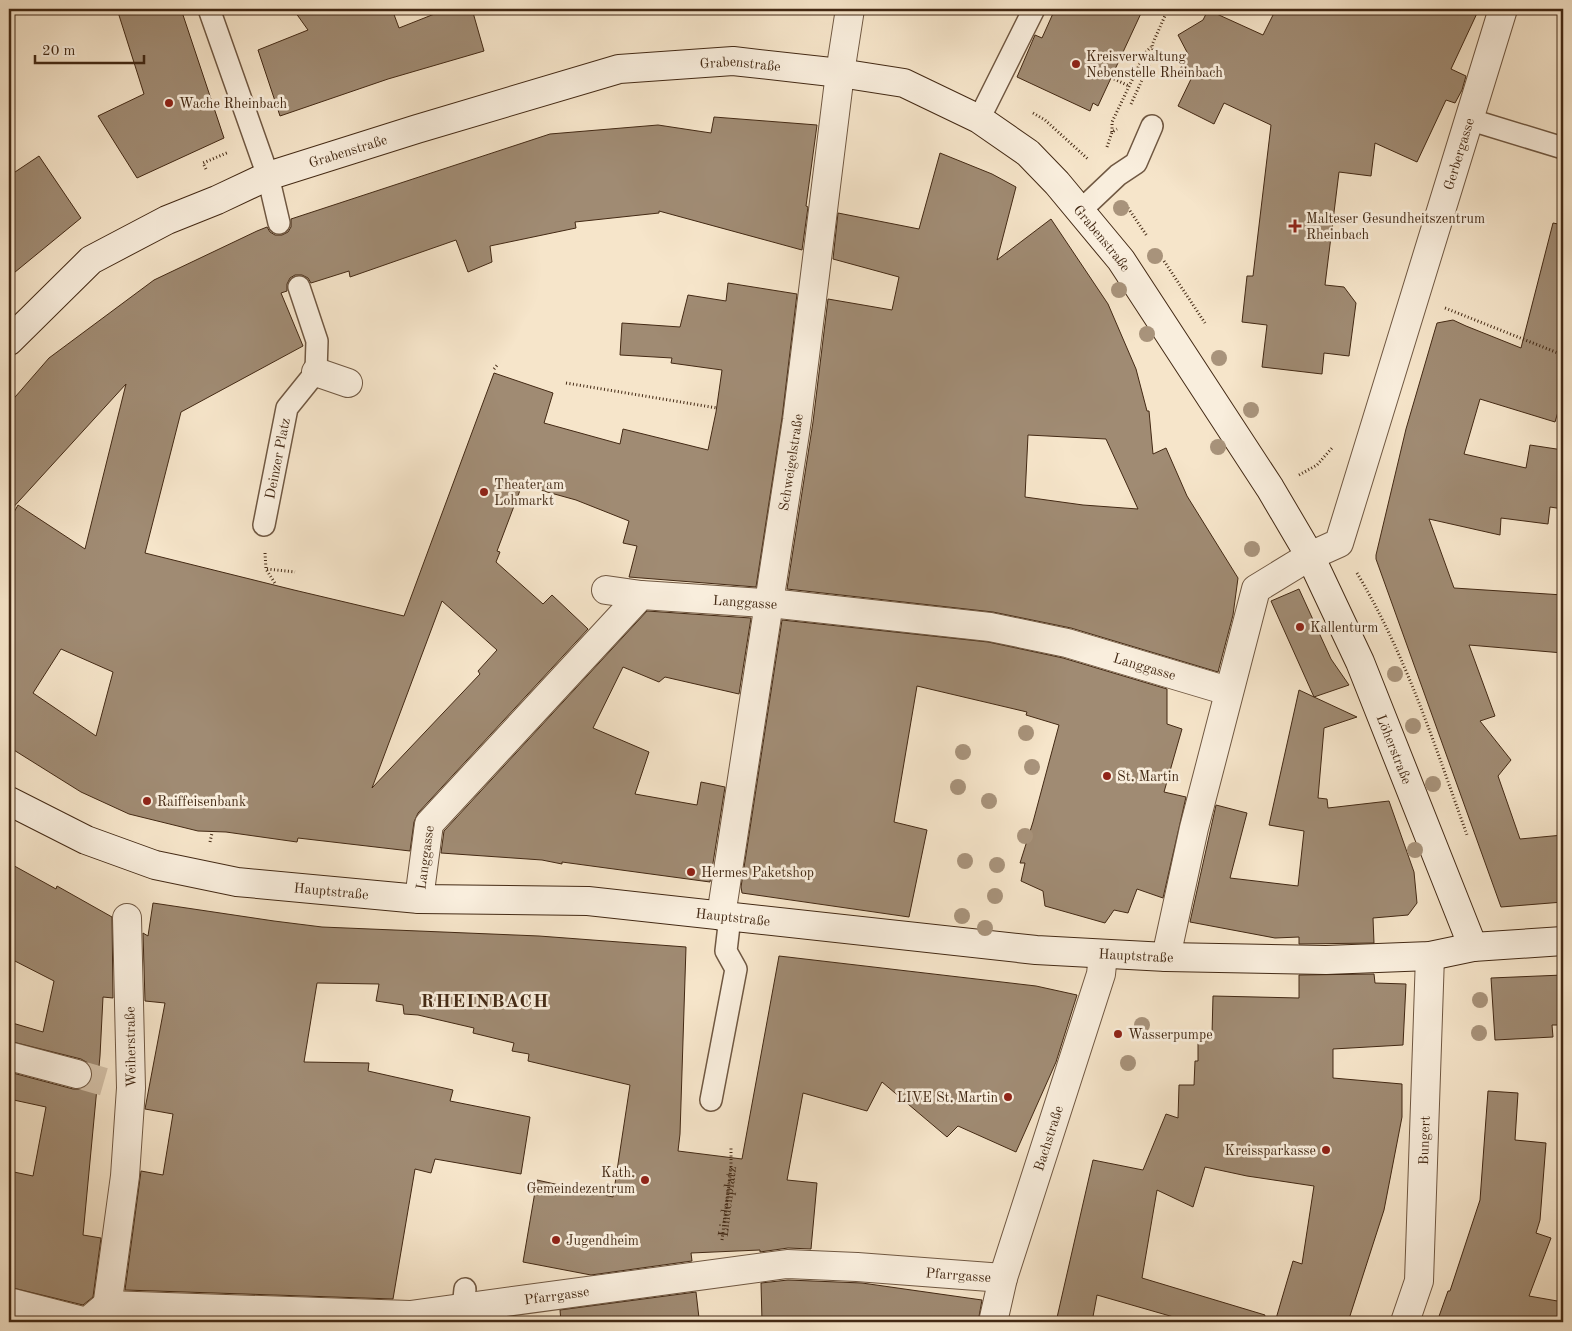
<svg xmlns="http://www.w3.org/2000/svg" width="1572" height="1331" viewBox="0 0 1572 1331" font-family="'Old Standard TT',serif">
<rect width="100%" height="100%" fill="#f6e5ca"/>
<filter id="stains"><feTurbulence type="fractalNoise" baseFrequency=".004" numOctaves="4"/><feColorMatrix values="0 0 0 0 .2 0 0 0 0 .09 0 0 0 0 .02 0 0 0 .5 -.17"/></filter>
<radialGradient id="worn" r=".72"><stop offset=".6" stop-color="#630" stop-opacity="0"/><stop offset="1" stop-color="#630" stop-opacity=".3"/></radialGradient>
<path fill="#a08b73" stroke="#432914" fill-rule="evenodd" d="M117 9H181L224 138 137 178 98 116 144 94Z
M293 9H392L399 28 447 9H472L484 51 388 79 280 116 258 50 308 30Z
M1055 9H1143L1098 106 1093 103 1090 111 1017 77 1035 35 1042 38Z
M1276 9H1479L1451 69 1466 76 1462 90 1455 103 1446 100 1417 162 1375 143 1371 176 1339 172 1325 285 1344 287 1356 303 1349 356 1324 353 1322 374 1262 367 1267 325 1242 322 1247 276H1253L1271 125 1224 103 1214 124 1178 106 1192 77 1179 71 1188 54 1178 35 1203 20 1208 10 1263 35Z
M714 117 817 125 806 206 808 207 802 250 659 211V213L575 222 576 228 490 246 492 262 468 272 456 240 350 277 349 271 311 283 308 278 302 275H295L290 278 287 284V291L281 293 303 346 181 412 145 553 294 590 404 616 494 373 553 393 544 423 620 444 623 429 708 450 716 412 722 370 671 363 672 358 620 355 622 323 680 327 688 295 726 301 728 283 797 294 782 418 756 587 629 577 637 546 623 543 629 521 576 500 522 485 497 551 500 552 496 562 543 604 552 595 588 629 418 813 414 822 410 851 298 838 297 842 226 832 198 831 129 814 81 792 9 747V521L18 505 85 549 126 384 9 512V404L49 358 154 280 257 231 267 227 270 232 275 235H282L288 232 291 227V219L550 134 658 125 711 133ZM442 601 497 650 478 671 480 674 372 788ZM61 649 113 672 96 736 33 693Z
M940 153 992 174 1016 187 997 260 1051 219 1108 304 1136 369 1147 411H1149L1153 454 1166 448 1187 496 1238 578 1233 615 1218 672 1071 628 993 612 787 589 813 422 828 299 892 310 899 277 833 259 838 213 919 229ZM1028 435 1106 439 1138 509 1083 505 1025 497Z
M39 156 81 218 9 277V176Z
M1553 223 1563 225V395L1555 422 1480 399 1464 454 1526 468 1530 445 1563 450V509L1550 507 1548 524 1501 518 1500 535 1429 519 1454 588 1563 595V653L1469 645 1495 716 1480 721 1511 760 1498 776 1520 839 1563 835V902L1501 907 1376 559V555L1406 429 1437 323 1453 320 1466 326 1521 348Z
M1299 589 1331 659 1349 685 1314 697 1357 717 1324 728 1318 798 1327 799 1328 808 1389 801 1414 872 1417 903 1408 915 1373 918 1374 943 1299 944V937L1275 938 1190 922 1216 805 1247 813 1230 878 1298 886 1304 831 1269 825 1299 690 1314 697 1271 601Z
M647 611 751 618 739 694 665 677 659 682 623 667 593 728 649 752 635 794 697 805 701 782 725 787 710 882 562 862V864L542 860 441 853 444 831Z
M782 620 988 642 1063 658 1167 689V724L1182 729 1164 792 1186 797 1163 898 1137 889 1128 913 1114 910 1105 923 1045 906 1043 891 1021 881 1025 863H1020L1033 822 1059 725 1026 715 1027 712 917 686 894 822 927 830 909 917 742 893 741 887Z
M9 863 56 889 57 886 112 917 113 998 103 997 100 1056 83 1235 101 1238 93 1297 83 1305 9 1287V1171L33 1176 46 1107 9 1099V1072L73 1089H81L88 1085 92 1078V1070L88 1063 81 1059 9 1041V1022L43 1032 54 981 9 958Z
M153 903 274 921 322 927 539 936 686 947 680 1134 678 1151 742 1159 779 956 1036 986 1077 995 1056 1062 1016 1152 958 1126 947 1137 882 1082 867 1111 803 1093 787 1180 817 1183 811 1249 788 1248 760 1252V1250L691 1253 692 1261 591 1275 523 1262 537 1180 613 1197 630 1085 528 1061 529 1054 512 1051 514 1043 473 1033 474 1028 418 1015 404 1014 403 1005 376 1001 379 984 317 983 304 1062 369 1063 368 1071 453 1090 450 1101 530 1117 521 1174 435 1159 431 1173 415 1169 393 1299 125 1290 141 1171 163 1175 173 1114 145 1109 165 1003 145 1001 143 933 148 936Z
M1374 974 1375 983 1406 984 1403 1045 1333 1049V1078L1402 1084V1117L1384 1210 1348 1322H1275L1293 1261 1302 1264 1314 1186 1247 1176 1205 1167 1193 1207 1157 1190 1142 1278 1265 1315 1263 1322H1191L1097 1295 1092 1322H1056L1093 1160 1143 1170 1166 1114 1178 1118 1179 1085H1194L1195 1061H1198V1035L1212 1034 1213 996 1299 998V975Z
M1563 975V1025H1552L1553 1037 1495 1040 1491 978Z
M1488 1091 1518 1093 1515 1140 1546 1143 1540 1220 1536 1233 1551 1238 1529 1296 1563 1302V1322H1437L1448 1291H1450L1480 1200Z
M788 1280 862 1283 982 1300 978 1322H838L839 1318 762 1321 761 1283Z
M696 1292 699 1318 665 1322H561L560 1310Z"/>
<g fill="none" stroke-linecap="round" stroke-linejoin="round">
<path stroke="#d2bfa6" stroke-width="28" stroke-dasharray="28 14" stroke-linecap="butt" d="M77 1074 115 1085"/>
<defs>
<g id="service">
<path d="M209 9 268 176 279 223"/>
<path d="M979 119 1034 9"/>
<path d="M1468 119 1563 148"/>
<path d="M1080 211 1118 175 1136 163 1152 126"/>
<path id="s2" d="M264 525 287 408 316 372 317 341 299 287"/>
<path d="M711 1100 736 969 726 951 730 917"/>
<path d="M463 1308 465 1289"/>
</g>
<path id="pedestrian" d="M316 372 348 383
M9 1056 77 1074
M105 1322 125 1176 131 1088 127 918"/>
<g id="minor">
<path d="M606 590 641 595"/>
<path id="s3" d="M419 899 429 824 641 595 779 604 990 627 1067 643 1228 691"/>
<path id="s4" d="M721 916 797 420 840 73 850 9"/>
<path id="s5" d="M1166 957 1194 828 1256 589 1310 556 1339 543 1503 9"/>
<path id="s6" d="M9 1302 87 1322 107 1305 410 1315 787 1264 857 1267 1003 1278"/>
<path id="s7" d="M993 1322 1003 1278 1101 974 1103 955"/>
<path id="s8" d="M1405 1322 1419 1281 1430 956"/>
</g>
<g id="secondary">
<path id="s9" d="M9 341 91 260 167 220 217 200 268 176 417 129 619 69 733 61 840 73 904 83 979 119 1028 153 1057 183 1121 260 1270 488 1310 556 1360 662 1473 947"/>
<path id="s10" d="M9 801 86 840 155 865 237 882 419 899 588 901 1036 950 1166 957 1326 960 1430 956 1473 947 1563 941"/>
</g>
</defs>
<use href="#service" stroke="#705842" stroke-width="24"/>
<use href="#pedestrian" stroke="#705842" stroke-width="30"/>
<use href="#minor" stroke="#705842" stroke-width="30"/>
<use href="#secondary" stroke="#432914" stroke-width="30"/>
<g stroke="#432914" stroke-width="3" stroke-dasharray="1 2.5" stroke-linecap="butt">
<path d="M1114 79 1129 86"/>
<path d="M1131 104 1154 54 1152 45 1168 9"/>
<path d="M1033 113 1045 120 1089 160"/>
<path d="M1112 132V122L1145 53 1151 47"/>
<path d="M1107 147 1112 132 1117 129"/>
<path d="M206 169 203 163 229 152"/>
<path d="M1128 208 1147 236"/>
<path d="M1164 261 1205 323"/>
<path d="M1445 308 1563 355"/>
<path d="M494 369 498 364"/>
<path d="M566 383 717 408"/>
<path d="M1299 475 1317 465 1332 448"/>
<path d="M265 553 266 569 276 585"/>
<path d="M267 569 295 572"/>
<path d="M1357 573C1406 655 1435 746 1467 835"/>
<path d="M210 842 212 833"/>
<path id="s1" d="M722 1240 731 1168V1146"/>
</g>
<use href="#service" stroke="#f9eedd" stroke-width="21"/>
<use href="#pedestrian" stroke="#f9eedd" stroke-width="28"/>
<use href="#minor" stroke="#f9eedd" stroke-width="28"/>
<use href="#secondary" stroke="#f9eedd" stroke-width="28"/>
</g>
<g fill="#a8937b">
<circle cx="1121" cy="208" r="8"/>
<circle cx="1155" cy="256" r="8"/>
<circle cx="1119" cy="290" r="8"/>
<circle cx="1147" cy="334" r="8"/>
<circle cx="1219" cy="358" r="8"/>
<circle cx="1251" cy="410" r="8"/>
<circle cx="1218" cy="447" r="8"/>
<circle cx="1252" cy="549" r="8"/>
<circle cx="1395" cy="674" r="8"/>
<circle cx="1413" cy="726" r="8"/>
<circle cx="1026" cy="733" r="8"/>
<circle cx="963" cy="752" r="8"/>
<circle cx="1032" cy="767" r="8"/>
<circle cx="1433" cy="784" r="8"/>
<circle cx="958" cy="787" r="8"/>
<circle cx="989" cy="801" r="8"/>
<circle cx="1025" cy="836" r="8"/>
<circle cx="1415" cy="850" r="8"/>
<circle cx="965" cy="861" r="8"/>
<circle cx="997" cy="865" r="8"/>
<circle cx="995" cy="896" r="8"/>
<circle cx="962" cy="916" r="8"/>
<circle cx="985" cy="928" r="8"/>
<circle cx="1480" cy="1000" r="8"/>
<circle cx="1142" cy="1025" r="8"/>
<circle cx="1479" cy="1033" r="8"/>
<circle cx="1128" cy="1063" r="8"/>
</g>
<g fill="#8f2418" stroke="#f9eedd" stroke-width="2">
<circle cx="1076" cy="64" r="5"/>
<circle cx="169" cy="103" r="5"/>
<path d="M1292.5 218.5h5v5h5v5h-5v5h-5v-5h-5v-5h5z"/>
<circle cx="484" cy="492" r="5"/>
<circle cx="1300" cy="627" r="5"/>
<circle cx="1107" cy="776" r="5"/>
<circle cx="147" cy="801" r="5"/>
<circle cx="691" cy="872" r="5"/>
<circle cx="1118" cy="1034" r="5"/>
<circle cx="1008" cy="1097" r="5"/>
<circle cx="1326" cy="1150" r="5"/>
<circle cx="645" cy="1180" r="5"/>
<circle cx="556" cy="1240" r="5"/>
</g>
<g text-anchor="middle" stroke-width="5" stroke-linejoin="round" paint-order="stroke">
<g font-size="14" fill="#432914" stroke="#f9eedd" text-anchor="start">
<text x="1086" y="61">Kreisverwaltung<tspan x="1086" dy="16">Nebenstelle Rheinbach</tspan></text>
<text x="179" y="108">Wache Rheinbach</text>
<text x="1306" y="223">Malteser Gesundheitszentrum<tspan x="1306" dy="16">Rheinbach</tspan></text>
<text x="494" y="489">Theater am<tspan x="494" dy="16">Lohmarkt</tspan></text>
<text x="1310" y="632">Kallenturm</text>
<text x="1117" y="781">St. Martin</text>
<text x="157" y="806">Raiffeisenbank</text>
<text x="701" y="877">Hermes Paketshop</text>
<text x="1128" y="1039">Wasserpumpe</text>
<text x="998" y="1102" text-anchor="end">LIVE St. Martin</text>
<text x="1316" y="1155" text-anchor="end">Kreissparkasse</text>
<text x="635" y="1177" text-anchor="end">Kath.<tspan x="635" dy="16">Gemeindezentrum</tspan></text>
<text x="566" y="1245">Jugendheim</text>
</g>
<g font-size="14" fill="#432914" stroke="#f9eedd">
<text dy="5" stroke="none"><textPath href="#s9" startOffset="800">Grabenstraße</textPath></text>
<text dy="5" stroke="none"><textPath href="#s9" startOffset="395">Grabenstraße</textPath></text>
<text dy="5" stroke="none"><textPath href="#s5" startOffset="881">Gerbergasse</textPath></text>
<text dy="5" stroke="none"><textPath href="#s9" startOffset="1221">Grabenstraße</textPath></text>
<text dy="5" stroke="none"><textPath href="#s2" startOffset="68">Deinzer Platz</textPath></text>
<text dy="5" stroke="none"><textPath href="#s4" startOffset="459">Schweigelstraße</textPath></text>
<text dy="5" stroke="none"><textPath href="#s3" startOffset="492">Langgasse</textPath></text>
<text dy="5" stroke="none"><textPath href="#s3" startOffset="898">Langgasse</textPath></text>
<text dy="5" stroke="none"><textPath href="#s9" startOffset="1812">Löherstraße</textPath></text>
<text dy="5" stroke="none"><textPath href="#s3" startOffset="42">Langgasse</textPath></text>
<text dy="5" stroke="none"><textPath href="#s10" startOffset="338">Hauptstraße</textPath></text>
<text dy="5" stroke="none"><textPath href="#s10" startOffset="741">Hauptstraße</textPath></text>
<text dy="5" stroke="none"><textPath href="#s10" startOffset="1146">Hauptstraße</textPath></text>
<text transform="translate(130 1047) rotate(-91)" y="5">Weiherstraße</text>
<text dy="5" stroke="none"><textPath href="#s7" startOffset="192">Bachstraße</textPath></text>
<text dy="5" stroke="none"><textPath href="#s8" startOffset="184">Bungert</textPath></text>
<text dy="5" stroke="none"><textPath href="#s1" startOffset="39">Lindenplatz</textPath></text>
<text dy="5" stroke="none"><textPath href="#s6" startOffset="962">Pfarrgasse</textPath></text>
<text dy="5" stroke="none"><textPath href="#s6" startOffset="558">Pfarrgasse</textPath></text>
</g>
<g font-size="19" font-weight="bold" letter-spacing="1" fill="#432914" stroke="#f9eedd">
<text x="485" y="1007">RHEINBACH</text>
</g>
</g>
<rect width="1572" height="1331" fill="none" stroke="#f6e5ca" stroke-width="30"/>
<rect x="10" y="10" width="1552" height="1311" fill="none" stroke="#432914" stroke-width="2.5"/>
<rect x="15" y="15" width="1542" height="1301" fill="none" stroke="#432914"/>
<path d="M35 55v8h109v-8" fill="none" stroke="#432914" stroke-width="2.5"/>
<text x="42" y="55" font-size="15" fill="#432914" stroke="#f9eedd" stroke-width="4" paint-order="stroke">20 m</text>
<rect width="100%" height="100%" filter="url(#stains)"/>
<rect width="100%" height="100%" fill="url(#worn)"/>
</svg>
